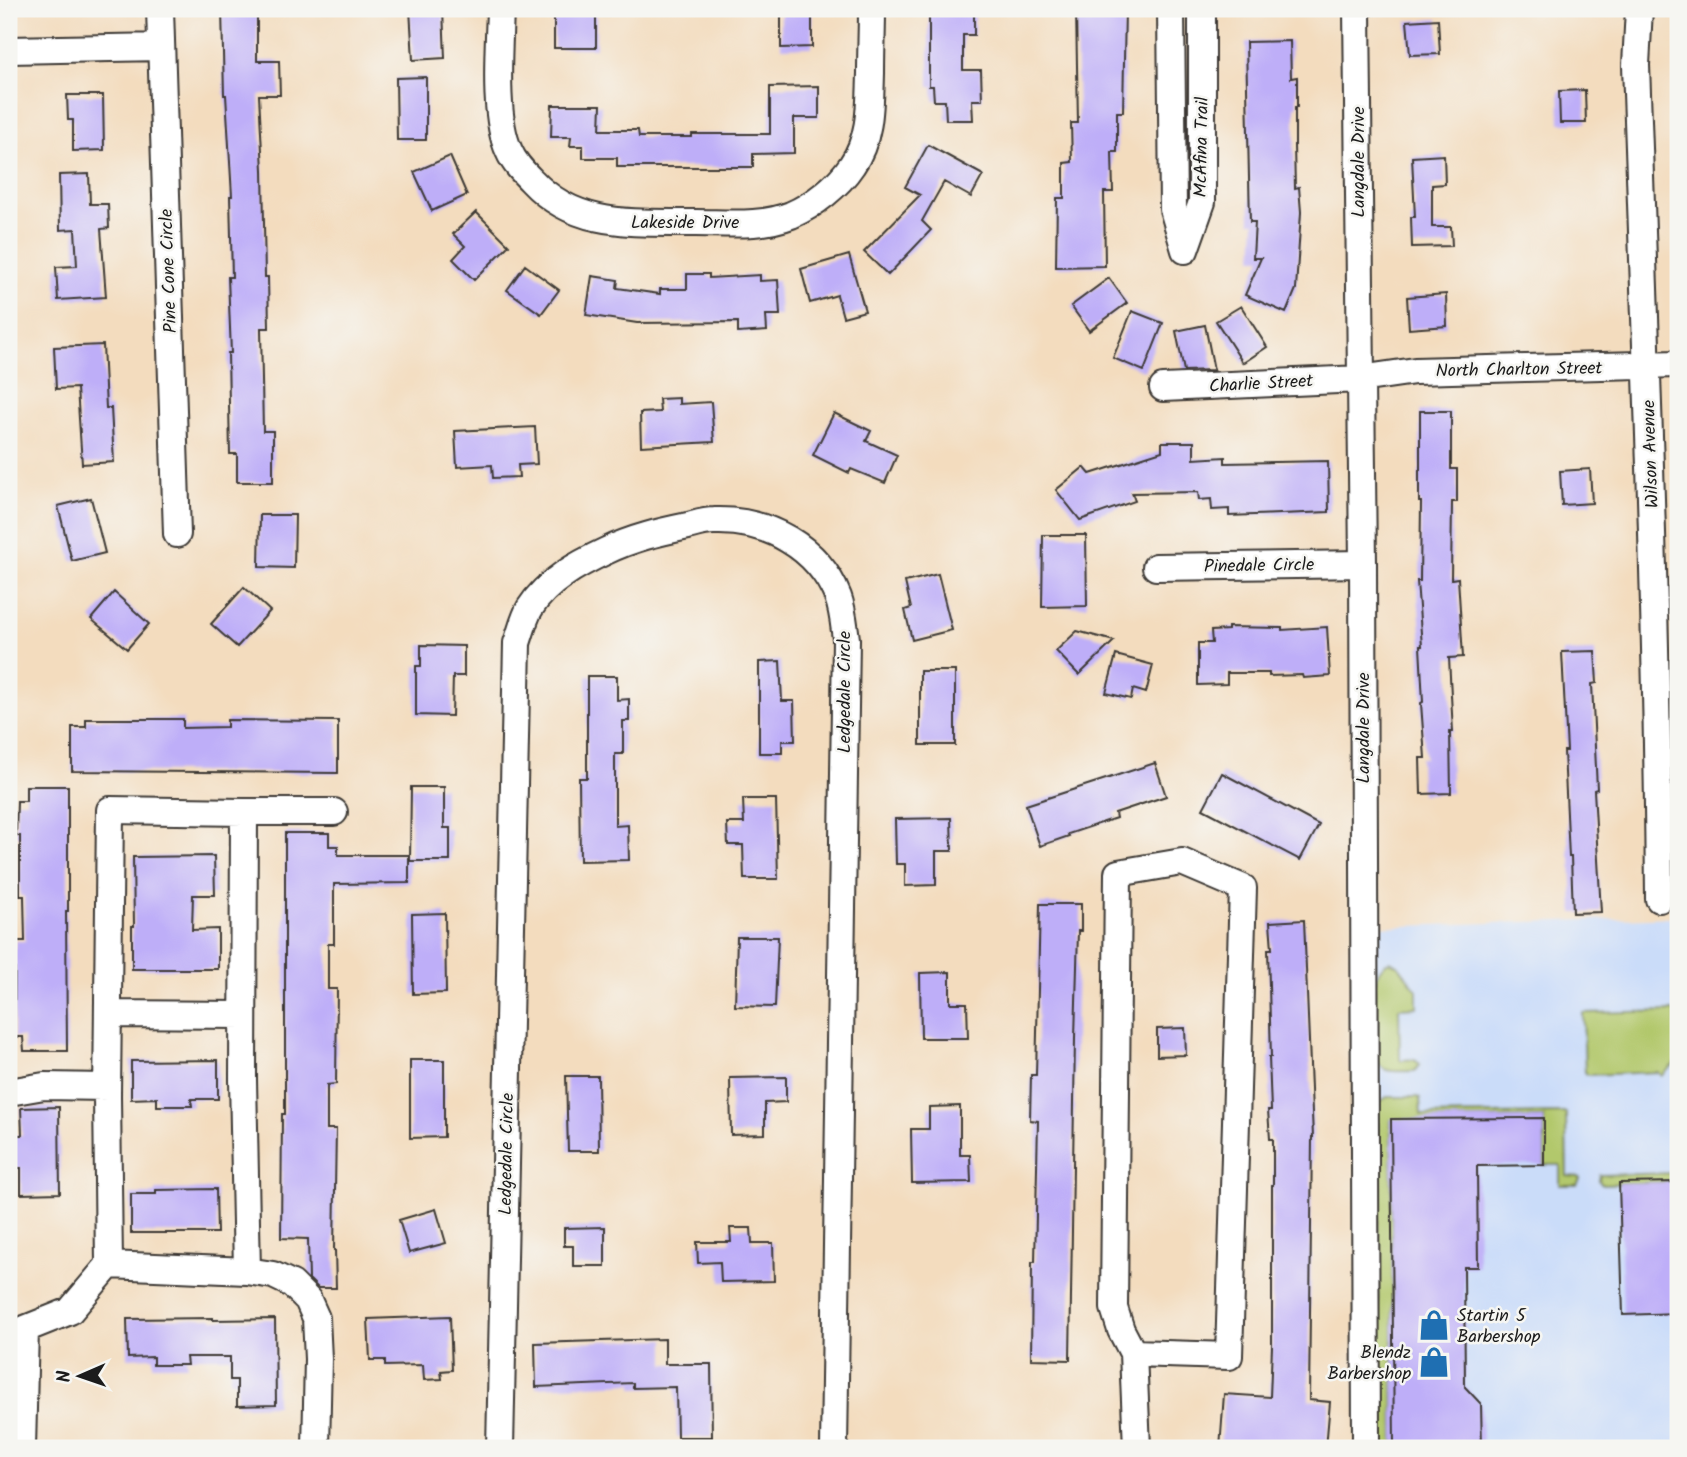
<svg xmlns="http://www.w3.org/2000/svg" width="1687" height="1457" viewBox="0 0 1687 1457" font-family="Kalam,sans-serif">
<rect width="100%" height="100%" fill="#f6f6f2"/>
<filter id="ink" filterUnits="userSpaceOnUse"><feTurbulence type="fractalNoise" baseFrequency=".0143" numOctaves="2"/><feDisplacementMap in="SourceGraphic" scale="14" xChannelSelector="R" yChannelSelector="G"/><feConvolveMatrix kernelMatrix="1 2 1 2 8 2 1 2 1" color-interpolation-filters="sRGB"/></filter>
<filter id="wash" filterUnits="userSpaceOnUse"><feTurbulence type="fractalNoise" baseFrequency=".00686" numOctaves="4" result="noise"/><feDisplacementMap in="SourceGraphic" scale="28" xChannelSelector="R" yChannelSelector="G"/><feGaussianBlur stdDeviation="1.57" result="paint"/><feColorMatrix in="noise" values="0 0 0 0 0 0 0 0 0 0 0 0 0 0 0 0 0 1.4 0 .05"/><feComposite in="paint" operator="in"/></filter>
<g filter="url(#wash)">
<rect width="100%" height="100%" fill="#f3dcbe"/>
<path fill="#cadcf9" d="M1678 917V1448H1378L1373 927Z"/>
<path fill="#b2c86c" stroke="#677244" stroke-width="2" d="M1390 961 1398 965 1417 990V1007L1399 1008 1400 1060C1408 1060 1415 1057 1420 1065L1415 1071C1397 1071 1385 1075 1375 1059L1374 984 1379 971 1385 963Z
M1676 1011 1678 1061 1661 1076 1658 1072 1588 1075 1585 1073 1583 1013Z
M1678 1079V1182L1601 1184 1599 1180 1600 1175 1677 1173 1675 1087 1673 1085Z
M1387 1097H1417L1420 1098 1421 1115 1566 1113 1567 1176 1579 1177 1580 1179 1577 1185H1560V1165H1544V1118L1391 1120 1394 1448H1378V1103Z"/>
<g id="blocks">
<path fill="#beaef8" d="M222 9H257V61H279L280 95H259L263 170 265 277H268L269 328H261L263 431H273V482H237V454H230L228 353H231L228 277H232L230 196H232L226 95H224Z
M410 9H443L445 58 413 60Z
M554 9H596V48H554Z
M781 9H812V47L781 48Z
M929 9H964V13H974V35H963V70H981L982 100H972L973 120H946L945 101H934L933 86H929Z
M1076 9H1125L1123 112H1117V152H1112L1113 192H1104L1105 266 1056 267 1057 198H1064V163L1072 162 1071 123H1078Z
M1438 19 1440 54 1410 55 1407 21Z
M1290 41 1291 78 1297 77V107H1295V145H1294L1295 188 1299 187 1301 212 1296 289 1286 313 1245 295 1261 258H1253L1255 222H1250L1246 42Z
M426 77V140H397L396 78Z
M819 86V118H794V153L753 154V167H617V158H583V146H570L571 137H551L552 105H601L600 130H638L639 137H692V134H770V87Z
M1585 90 1586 123H1560L1559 91Z
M67 95H103L104 150 73 151V120H68Z
M928 145 983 175 971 197 944 182 922 221 931 230 888 275 864 252 920 195 905 187Z
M1444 155 1445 184 1432 185V227H1451L1452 246 1412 247 1411 217H1415L1412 157Z
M450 156 467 195 432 211 414 172Z
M89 174 90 204H108L109 228 101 229 106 297 58 300 56 267 77 266 75 229 60 230 59 175Z
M476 212 509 245 474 280 453 259 465 246 453 234Z
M849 255 865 311 843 317 837 295 810 303 801 269Z
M525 265 559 290 541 314 507 290Z
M687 274H709V278L760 275V281L778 280 780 315H766L767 331 738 333V322L637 323 586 315 592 276 618 280 617 288 660 294V289H687Z
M1109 278 1127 303 1089 331 1071 306Z
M1446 294 1447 326 1409 329 1407 297Z
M1241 306 1267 347 1243 363 1216 321Z
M1132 311 1163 323 1144 371 1113 358Z
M1205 325 1214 370 1184 371 1176 331Z
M103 345 106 408H111L114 462 82 464 77 388 56 389 54 347Z
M679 398V404L711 402 714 442 641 446 640 413 660 412 659 399Z
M1420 411H1451V469H1457V502H1452L1451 579 1458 578 1463 657 1449 658 1453 732H1450L1451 793 1421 794 1420 758H1425L1421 703 1423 702 1420 646H1422L1417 581H1420L1421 502H1419V470H1420Z
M834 413 871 431 866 441 897 455 885 483 851 469 849 473 813 455Z
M535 427 537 464 518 465 519 477 493 478 492 465 457 467 455 431Z
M1162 442H1194V459L1225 457V463L1328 461 1329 512 1229 516V509L1212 510 1211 499 1199 500 1198 492 1132 493 1135 501 1080 520 1056 490 1084 467 1090 474 1162 451Z
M1590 469 1592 503 1562 505 1560 471Z
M91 498 105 553 72 561 58 506Z
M260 515H295L294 568 259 567Z
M1043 535H1086L1087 606 1042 607Z
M938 574 952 630 912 640 905 610 911 608 905 582Z
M244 587 270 611 237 647 211 624Z
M114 592 149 624 127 649 91 619Z
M1228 627 1282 628V630L1327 627 1330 676 1303 678 1302 675 1269 676V673H1227V684L1198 685V643H1212L1211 631 1228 630Z
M1077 631 1114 641 1079 675 1056 651Z
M421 645 464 646V676H453L452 716 416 715V666H421Z
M1595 651 1597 683 1592 684 1597 789 1594 790 1601 912 1573 913 1571 857H1569L1564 751H1567L1562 652Z
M1116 655 1153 665 1146 693 1133 689 1131 699 1106 693Z
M780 661 782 701H794L795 741H782V753H759V662Z
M920 671H955V745H920Z
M587 676H617V700L629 699V721H623V754H615V826L628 825 629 860 580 861 579 778H587Z
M86 719H183V728L227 727V720L338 721V773L72 771V727H86Z
M1155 763 1166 796 1115 813 1116 818 1068 834 1069 836 1040 846 1026 805Z
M1222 773 1319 825 1300 860 1203 809Z
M26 786H68V911H66L67 1051H24L23 1037H14L15 941H25L24 896H20V836H16L17 801H26Z
M411 787H444V828H450V861H410Z
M743 799H776L778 879H744L743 845H728L727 823H744Z
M951 818 952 851H936V885L905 886V864H896L895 819Z
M285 833H329V846H338V855H409V883L334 884V944H328V989H337L336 1084 327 1085V1129H336L334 1250H335L336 1288H318L309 1279 308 1239 281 1238 282 1114H285Z
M214 856 215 895H193L192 930 218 929V969H132V926H134L133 857Z
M1040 904H1081V931H1078L1075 1038 1070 1360 1031 1359 1032 1262H1035L1038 1121 1030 1120 1031 1075H1036Z
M445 913 446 993 413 994 412 914Z
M1304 920 1313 1137H1312L1309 1400 1330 1402 1326 1448H1220L1224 1394 1270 1397 1272 1346V1185H1273V1139H1270L1268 1110H1271L1269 1057H1271L1268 949H1272L1270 922Z
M737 937H778L775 1007 735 1006Z
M950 972V1003H967L968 1038H921L920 973Z
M1185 1028 1186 1055 1157 1056V1029Z
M218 1060V1099H191L192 1106H157V1098L131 1099V1061Z
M410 1060H444V1137L410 1138Z
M566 1076H598L599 1151H568Z
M786 1077V1102L765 1103V1134L731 1135 730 1078Z
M960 1106V1155H970L971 1182 912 1183 911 1129H929V1107Z
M59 1107 60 1193 21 1194V1168H14L13 1135H22L21 1108Z
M1544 1118V1165L1477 1166 1478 1267H1464L1465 1387 1481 1404 1482 1448H1394L1391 1119Z
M1678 1182V1313L1623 1315 1619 1183Z
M216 1189 217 1233H131V1194H156V1190Z
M436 1209 446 1243 409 1253 399 1220Z
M605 1227V1266H573V1246H564V1228Z
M730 1228H751L752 1243H773L774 1281 721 1282 720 1262 698 1263 697 1242H731Z
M450 1316 452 1370 441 1371 442 1379 424 1380 423 1365 385 1366V1360H370L368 1319Z
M213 1318V1320L275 1319 276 1405 237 1406V1380H230V1357H186L187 1365H153V1357L128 1358 127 1319Z
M665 1339V1364H711L712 1437H677L676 1387 633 1388V1383L536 1387 535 1343Z"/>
</g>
</g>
<g filter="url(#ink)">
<use href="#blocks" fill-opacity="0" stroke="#3c3934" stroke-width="2"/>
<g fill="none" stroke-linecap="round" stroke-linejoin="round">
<defs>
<path id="minor" d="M160 9 177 534
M500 9C499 48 493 117 509 151 514 163 523 172 532 181 577 229 635 222 696 223 727 223 761 227 791 215 814 205 838 186 852 165 871 138 870 105 871 73 871 51 872 30 872 9
M1171 9 1173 209 1185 250
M1357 9 1363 564 1366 1448
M1639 9 1636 65C1646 343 1657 621 1659 899
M9 50 161 47
M1185 250 1202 202V9
M1163 388 1360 379 1415 371 1678 364
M1156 567 1363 564
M244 812H334
M108 1014 243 1015
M9 1092 44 1086 107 1087
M109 1265 247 1271
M1133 1353 1229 1356 1243 888 1182 862 1118 873 1114 1308 1121 1330 1133 1353 1137 1448
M22 1448 25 1329 70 1311 109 1265 107 1096 110 810 244 812 243 1080 247 1271 273 1275 292 1284 308 1300 316 1318 318 1359 316 1448
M500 1448 517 643C521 632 524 618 530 608 547 581 578 564 606 551 633 538 659 532 688 526 696 524 705 521 714 521 767 519 818 547 838 597 843 610 844 625 846 639L834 1448"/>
</defs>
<use href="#minor" stroke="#3c3934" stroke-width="30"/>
<use href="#minor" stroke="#fff" stroke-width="26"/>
</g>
</g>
<defs>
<symbol id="shop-bare" viewBox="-9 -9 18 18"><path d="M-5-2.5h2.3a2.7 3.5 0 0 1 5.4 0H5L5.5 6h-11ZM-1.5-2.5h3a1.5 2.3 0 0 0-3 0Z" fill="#1f6fb2" stroke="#f6f6f2" stroke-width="2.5" paint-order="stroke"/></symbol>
</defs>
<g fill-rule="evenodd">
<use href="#shop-bare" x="1412" y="1303" width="44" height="44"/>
<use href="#shop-bare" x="1412" y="1340" width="44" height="44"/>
</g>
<g text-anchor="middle" stroke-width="5" stroke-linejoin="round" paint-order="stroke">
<g font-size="18" fill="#1c1c1c" stroke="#f6f6f2">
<text transform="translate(1201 147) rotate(-89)" y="6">McAfina Trail</text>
<text transform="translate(1358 162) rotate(-90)" y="6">Langdale Drive</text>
<text x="685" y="228">Lakeside Drive</text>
<text transform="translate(168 271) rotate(-92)" y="6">Pine Cone Circle</text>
<text transform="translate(1519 369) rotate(-1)" y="6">North Charlton Street</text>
<text transform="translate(1261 383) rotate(-3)" y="6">Charlie Street</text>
<text transform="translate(1650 454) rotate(-92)" y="6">Wilson Avenue</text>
<text transform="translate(1259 565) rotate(-1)" y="6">Pinedale Circle</text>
<text transform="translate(844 692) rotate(-90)" y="6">Ledgedale Circle</text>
<text transform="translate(1363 728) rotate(-90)" y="6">Langdale Drive</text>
<text transform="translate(506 1154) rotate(-89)" y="6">Ledgedale Circle</text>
</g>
<g font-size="18" fill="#1c1c1c" stroke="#f6f6f2" text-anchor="start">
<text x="1457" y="1321">Startin 5<tspan x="1457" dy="21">Barbershop</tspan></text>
<text x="1411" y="1358" text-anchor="end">Blendz<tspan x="1411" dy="21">Barbershop</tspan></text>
</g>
</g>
<rect width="1687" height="1457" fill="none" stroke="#f6f6f2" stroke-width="35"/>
<g transform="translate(80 1376) rotate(268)" stroke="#f6f6f2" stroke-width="5" paint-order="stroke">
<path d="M0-5L12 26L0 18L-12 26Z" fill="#1c1c1c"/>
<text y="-10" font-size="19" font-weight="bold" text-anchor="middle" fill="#1c1c1c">N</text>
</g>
</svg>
